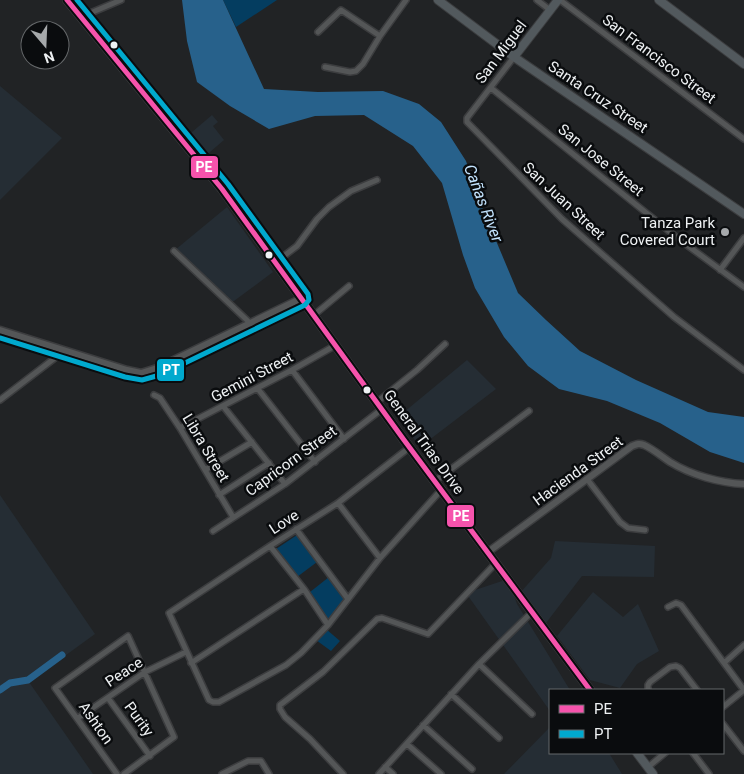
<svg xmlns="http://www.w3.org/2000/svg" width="744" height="774" viewBox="0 0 744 774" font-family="Roboto,sans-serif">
<rect width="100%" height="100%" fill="#212325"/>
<path fill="#252d34" d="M0 86 62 138 0 200Z
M212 115 218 122 213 126 224 140 203 158 185 138Z
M227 207 273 272 234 301H227L175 250Z
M467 360 496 389 420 447 398 417Z
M0 495 95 634 29 682 93 774H0Z
M555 541 655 546 654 577 582 576 546 623 520 593 551 558Z
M508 579 517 604 570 690H550V711L466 593Z
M593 592 623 617 638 604 659 651 637 664 620 688 590 680 557 636Z
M550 727V753H609L622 774H504Z"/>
<path fill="#043d60" d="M223 0H277L236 27Z
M297 535 317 562 297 577 276 549Z
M329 577 344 599 328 621 310 592Z
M326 629 340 641 331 651 316 640Z"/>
<path fill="#27618b" d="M182 0H223L264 89 318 92 383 91 419 104 441 122 466 161 481 205 518 293 546 320 580 351 636 380 708 412 744 417V463L710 452 660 423 607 401 559 389 528 366 504 337 475 288 463 255 442 183 413 146 364 115 315 116 269 129 230 106 197 82 187 41Z"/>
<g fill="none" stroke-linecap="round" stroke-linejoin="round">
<path stroke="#27618b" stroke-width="7" d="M0 690 10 683 28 680 62 655"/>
<defs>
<path id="minor" d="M537 0 550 10
M560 0 744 139
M81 17 121 0
M318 32 341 10 380 36 406 0
M514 57 467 118V122L562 219 674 317 744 370
M325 67 350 72 356 71 363 64 380 36
M491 88 680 240 744 287
M174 251 251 324
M276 262 297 246 317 219 329 207 351 191 377 180
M720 270 744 238
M314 315 349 286
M292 370 344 439
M258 389 315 462
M154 395 160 398 180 428 233 517
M0 400 64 351
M377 402 417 370 445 344
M223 406 285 484
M180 428 292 370 336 345
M410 447 338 503 270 546 169 613 209 700 213 702H219L286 665 301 653 328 625 380 558 442 489
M205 470 252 442
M587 479 620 522 628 528 645 530
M435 481 529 411
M219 495 269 463
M338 503 380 558
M296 529 348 599
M213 531 285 484 382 409
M270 546 304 589 328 625
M668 607 676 603 681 605 744 690
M191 663 304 589
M724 663 744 645
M479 664 532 714
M648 690V685L650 682 670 667 676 666 680 668 697 690
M451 694 499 738
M108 698 150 756
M723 707 744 690
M78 718 145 672 186 652
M723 724 744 751
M423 725 472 769
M407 744 441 774
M693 753 709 774
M385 767 393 774
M648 767 665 753
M117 774 55 688 128 636 174 737 124 774
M222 774 248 761H261L269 774
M343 774 310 739 285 717 280 709V705L323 672 377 619 382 618 428 634 496 563
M379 774 479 664 532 612"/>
<path id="tertiary" d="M0 330 127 370 141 373 157 368 302 298
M488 552 632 446C637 444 639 443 644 445 653 449 661 456 670 462 691 475 720 483 744 484"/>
<path id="secondary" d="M67 0 222 189 404 440 590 690
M438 0 514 57 744 214
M659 0 744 64
M514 57 558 0
M637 753 653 774"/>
</defs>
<use href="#minor" stroke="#3c3d3f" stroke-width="8"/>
<use href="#tertiary" stroke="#3c3d3f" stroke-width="9"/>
<use href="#secondary" stroke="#3c3d3f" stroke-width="10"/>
<use href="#minor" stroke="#545657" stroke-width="5"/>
<use href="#tertiary" stroke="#545657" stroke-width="6"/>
<use href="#secondary" stroke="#52595d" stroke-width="8"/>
<defs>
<path id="bus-1" d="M67 0 222 189 404 440 590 690"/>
<path id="bus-2" d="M0 338 125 377 142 380 160 375 305 305 309 300 308 294 228 184 77 0"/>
</defs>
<use href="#bus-1" stroke="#0a0c0e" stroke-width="9"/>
<use href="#bus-2" stroke="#0a0c0e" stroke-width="9"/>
<use href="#bus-1" stroke="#f653ac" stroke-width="5"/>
<use href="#bus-2" stroke="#00a9ce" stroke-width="5"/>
</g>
<g fill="#eef1f3" stroke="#0a0c0e" stroke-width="2">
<circle cx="114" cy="45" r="4.5"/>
<circle cx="269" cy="255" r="4.5"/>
<circle cx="367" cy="390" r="4.5"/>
</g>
<circle fill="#a6a9ab" stroke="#0a0c0e" stroke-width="2" cx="725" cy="232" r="5"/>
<g text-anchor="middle" stroke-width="5" stroke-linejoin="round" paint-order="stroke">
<g font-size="15" fill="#eef1f3" stroke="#0a0c0e">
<text transform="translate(501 52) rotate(-53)" y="5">San Miguel</text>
<text transform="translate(659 59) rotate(37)" y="5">San Francisco Street</text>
<text transform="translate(598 97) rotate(34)" y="5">Santa Cruz Street</text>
<text transform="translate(601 160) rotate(39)" y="5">San Jose Street</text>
<text transform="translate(564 201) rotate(43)" y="5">San Juan Street</text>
<text transform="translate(252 377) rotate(-28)" y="5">Gemini Street</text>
<text transform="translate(424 442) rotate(54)" y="5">General Trias Drive</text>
<text transform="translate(206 448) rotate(59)" y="5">Libra Street</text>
<text transform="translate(291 461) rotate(-36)" y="5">Capricorn Street</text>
<text transform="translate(578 471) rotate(-36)" y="5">Hacienda Street</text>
<text transform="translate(284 522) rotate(-33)" y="5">Love</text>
<text transform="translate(124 672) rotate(-33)" y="5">Peace</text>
<text transform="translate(139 719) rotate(54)" y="5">Purity</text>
<text transform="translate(96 723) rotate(55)" y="5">Ashton</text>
</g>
<g font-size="15" fill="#eef1f3" stroke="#0a0c0e" text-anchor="end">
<text x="715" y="228">Tanza Park<tspan x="715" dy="17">Covered Court</tspan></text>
</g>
<g font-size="16" font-style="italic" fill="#c2e2fd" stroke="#0a0c0e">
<text transform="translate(484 203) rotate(69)" y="6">Cañas River</text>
</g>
</g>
<g stroke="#0a0c0e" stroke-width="2">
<rect x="190" y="155" width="29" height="24" rx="5" fill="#f653ac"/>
<rect x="156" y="358" width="29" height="24" rx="5" fill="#00a9ce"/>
<rect x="446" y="504" width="29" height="24" rx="5" fill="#f653ac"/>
</g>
<g font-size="14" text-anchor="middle" font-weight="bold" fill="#fff">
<text x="204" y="172">PE</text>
<text x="171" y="375">PT</text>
<text x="461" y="521">PE</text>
</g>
<rect x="549" y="689" width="175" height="65" fill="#0a0c0e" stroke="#65686a"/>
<rect x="559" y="705" width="25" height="8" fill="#f653ac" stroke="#65686a"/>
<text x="594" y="714" font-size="15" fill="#eef1f3">PE</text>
<rect x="559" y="730" width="25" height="8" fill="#00a9ce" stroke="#65686a"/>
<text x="594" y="739" font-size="15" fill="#eef1f3">PT</text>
<g transform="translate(45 45) rotate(161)"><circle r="24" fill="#0a0c0e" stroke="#65686a"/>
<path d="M0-4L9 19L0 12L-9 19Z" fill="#a6a9ab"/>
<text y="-8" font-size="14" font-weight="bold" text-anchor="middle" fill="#eef1f3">N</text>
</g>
</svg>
